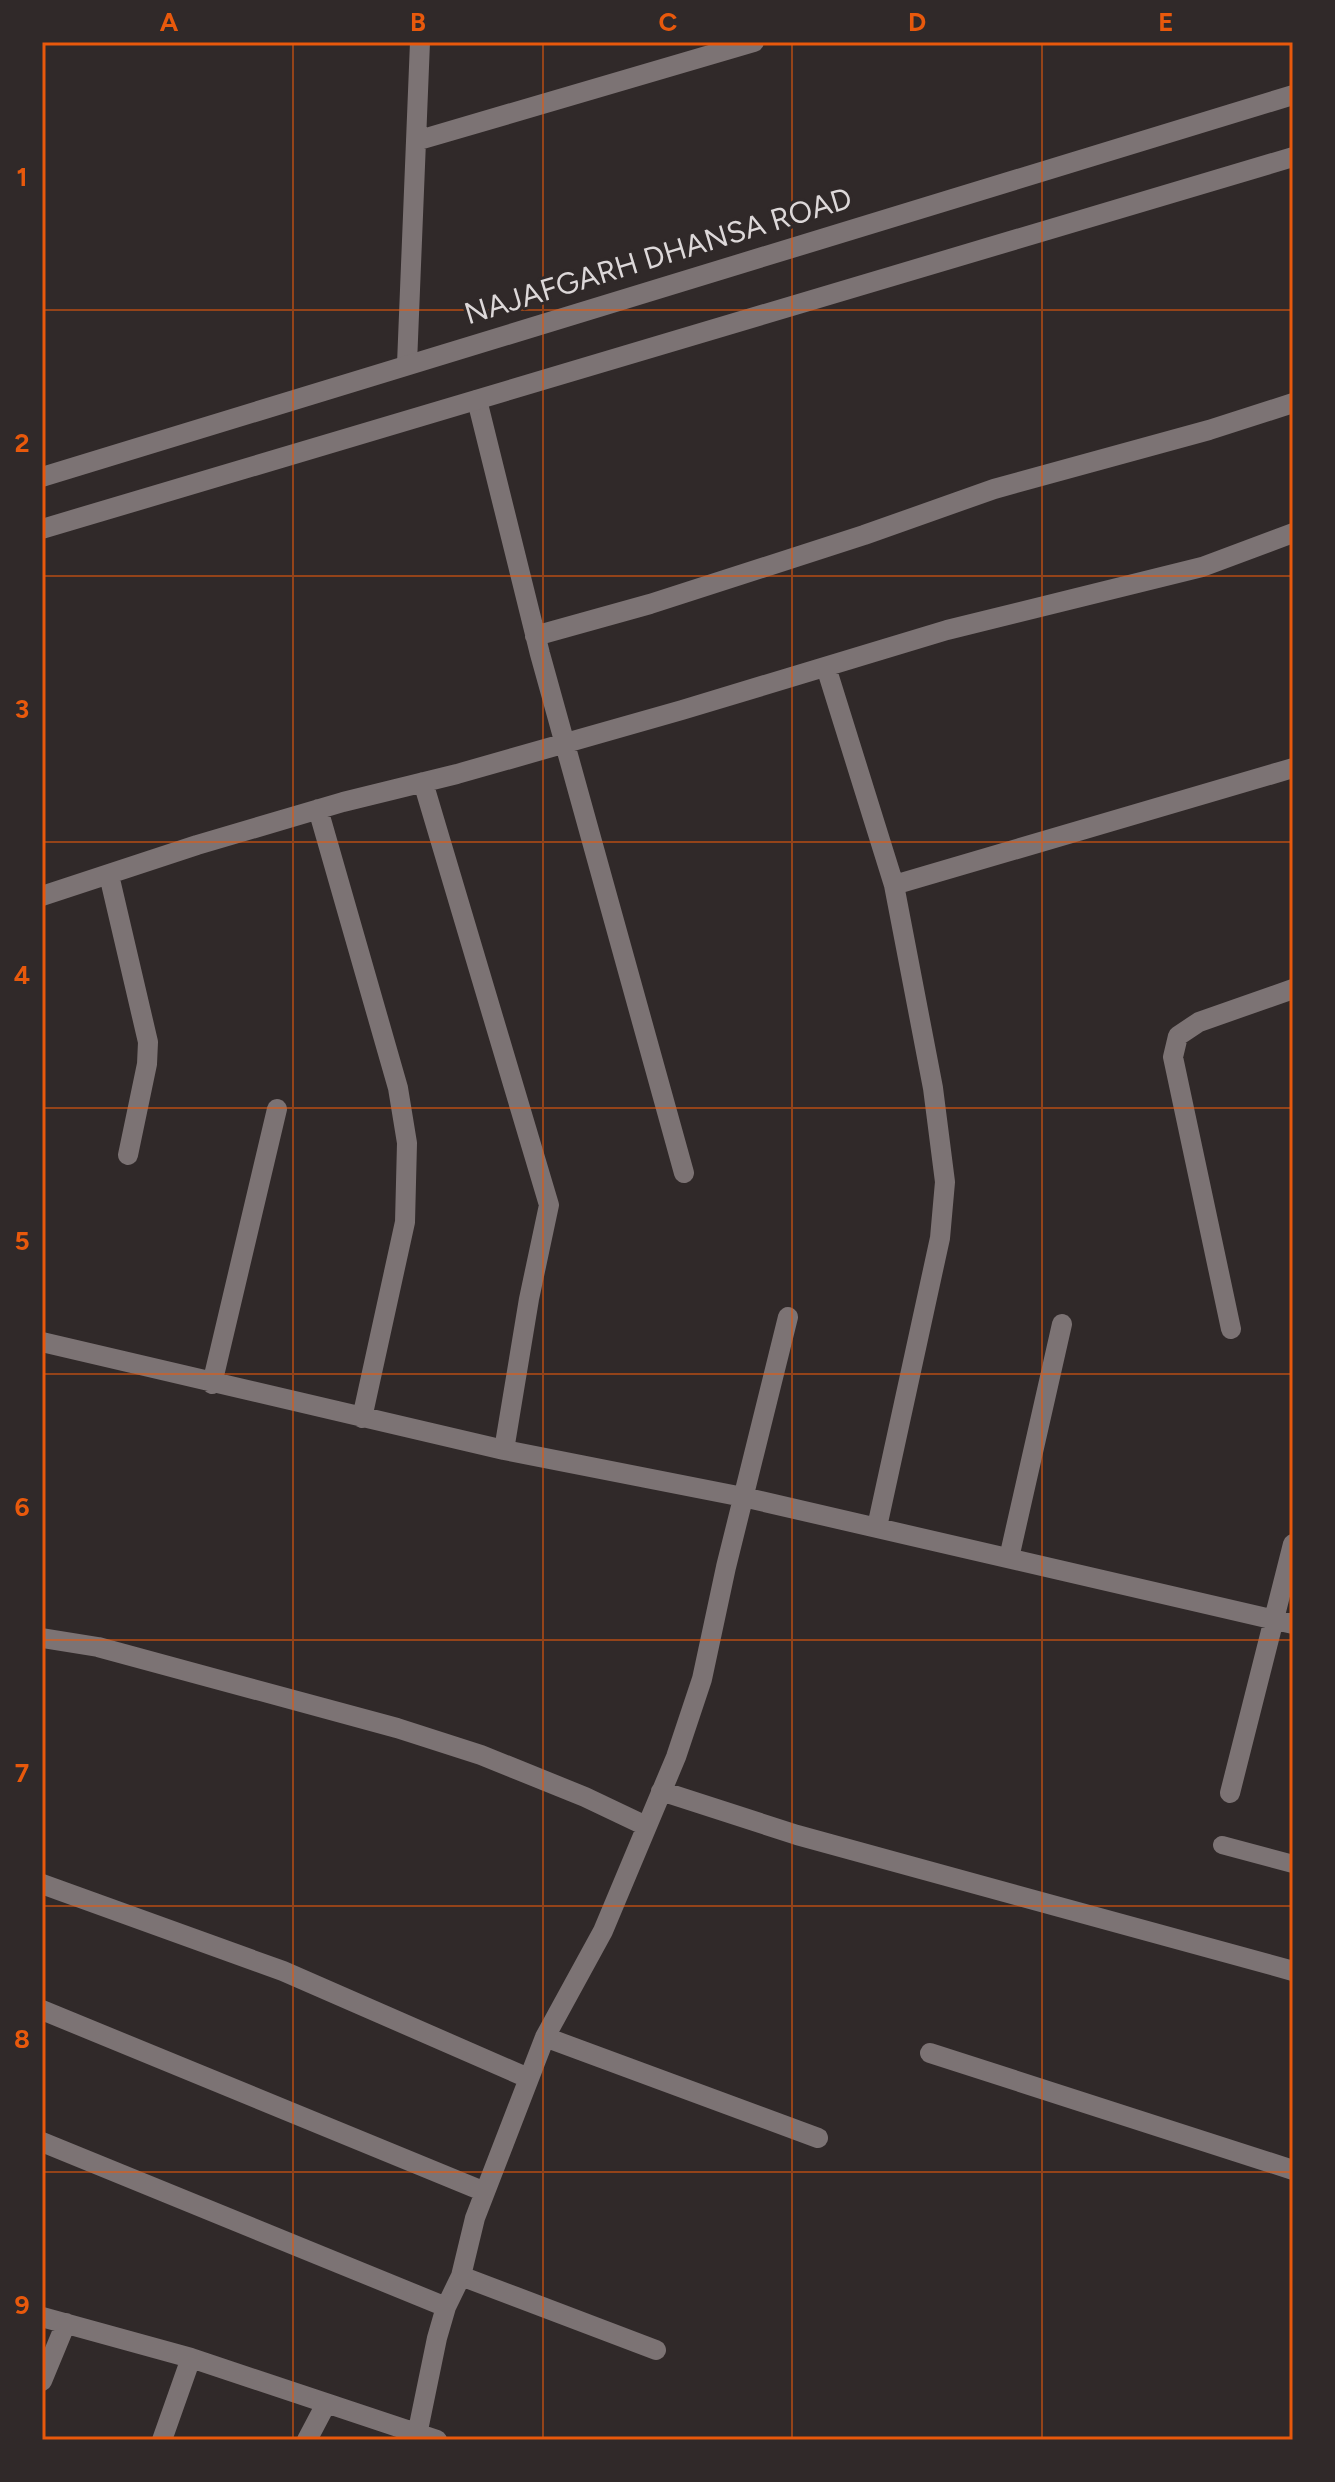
<svg xmlns="http://www.w3.org/2000/svg" width="1335" height="2482" viewBox="0 0 1335 2482" font-family="Figtree,sans-serif">
<rect width="100%" height="100%" fill="#302929"/>
<g fill="none" stroke-linecap="round" stroke-linejoin="round">
<path stroke="#7c7374" stroke-width="18" d="M1222 1845 1293 1864"/>
<path stroke="#7c7374" stroke-width="20" d="M416 141 754 42
M407 364 420 42
M477 400 540 654 684 1173
M535 636 650 604 864 535 994 489 1209 430 1293 403
M826 667 894 885 933 1088 945 1182 940 1238 877 1527
M423 782 549 1205 529 1299 504 1450
M318 809 398 1088 407 1143 405 1222 362 1418
M109 875 148 1042 147 1064 128 1155
M894 885 1293 768
M42 896 197 845 343 802 457 774 682 710 947 630 1202 567 1293 533
M1231 1329 1173 1057 1178 1036 1199 1022 1293 989
M42 1342 504 1450 743 1497 1293 1624
M212 1384 277 1109
M1009 1558 1062 1324
M42 1638 98 1647 397 1728 481 1755 585 1797 646 1826
M661 1791 797 1835 1293 1971
M1230 1793 1293 1544
M42 1884 283 1971 528 2078
M42 2010 485 2192
M545 2037 818 2138
M930 2053 1293 2170
M42 2142 446 2307
M461 2276 656 2350
M42 2317 191 2358 437 2440
M42 2381 66 2323
M417 2435 437 2338 446 2307 461 2276 475 2218 545 2037 603 1931 676 1757 702 1679 726 1567 788 1317
M162 2440 191 2358
M307 2440 326 2404"/>
<path stroke="#7c7374" stroke-width="20" d="M42 477 1293 95
M42 529 1293 157"/>
</g>
<path fill="none" stroke="#e8590c" stroke-width="2" stroke-opacity="0.55" d="M293 42V2440M543 42V2440M792 42V2440M1042 42V2440M42 310H1293M42 576H1293M42 842H1293M42 1108H1293M42 1374H1293M42 1640H1293M42 1906H1293M42 2172H1293"/>
<g text-anchor="middle" stroke-width="6" stroke-linejoin="round" paint-order="stroke">
<g font-size="30" fill="#ddd8d9" stroke="#302929">
<text transform="translate(658 256) rotate(-17)" y="10">NAJAFGARH DHANSA ROAD</text>
</g>
</g>
<rect width="1335" height="2482" fill="none" stroke="#302929" stroke-width="88"/>
<rect x="44" y="44" width="1247" height="2394" fill="none" stroke="#e8590c" stroke-width="3"/>
<g font-size="26" text-anchor="middle" font-weight="bold" fill="#e8590c">
<text x="169" y="31">A</text>
<text x="418" y="31">B</text>
<text x="668" y="31">C</text>
<text x="917" y="31">D</text>
<text x="1166" y="31">E</text>
<text x="22" y="186">1</text>
<text x="22" y="452">2</text>
<text x="22" y="718">3</text>
<text x="22" y="984">4</text>
<text x="22" y="1250">5</text>
<text x="22" y="1516">6</text>
<text x="22" y="1782">7</text>
<text x="22" y="2048">8</text>
<text x="22" y="2314">9</text>
</g>
</svg>
